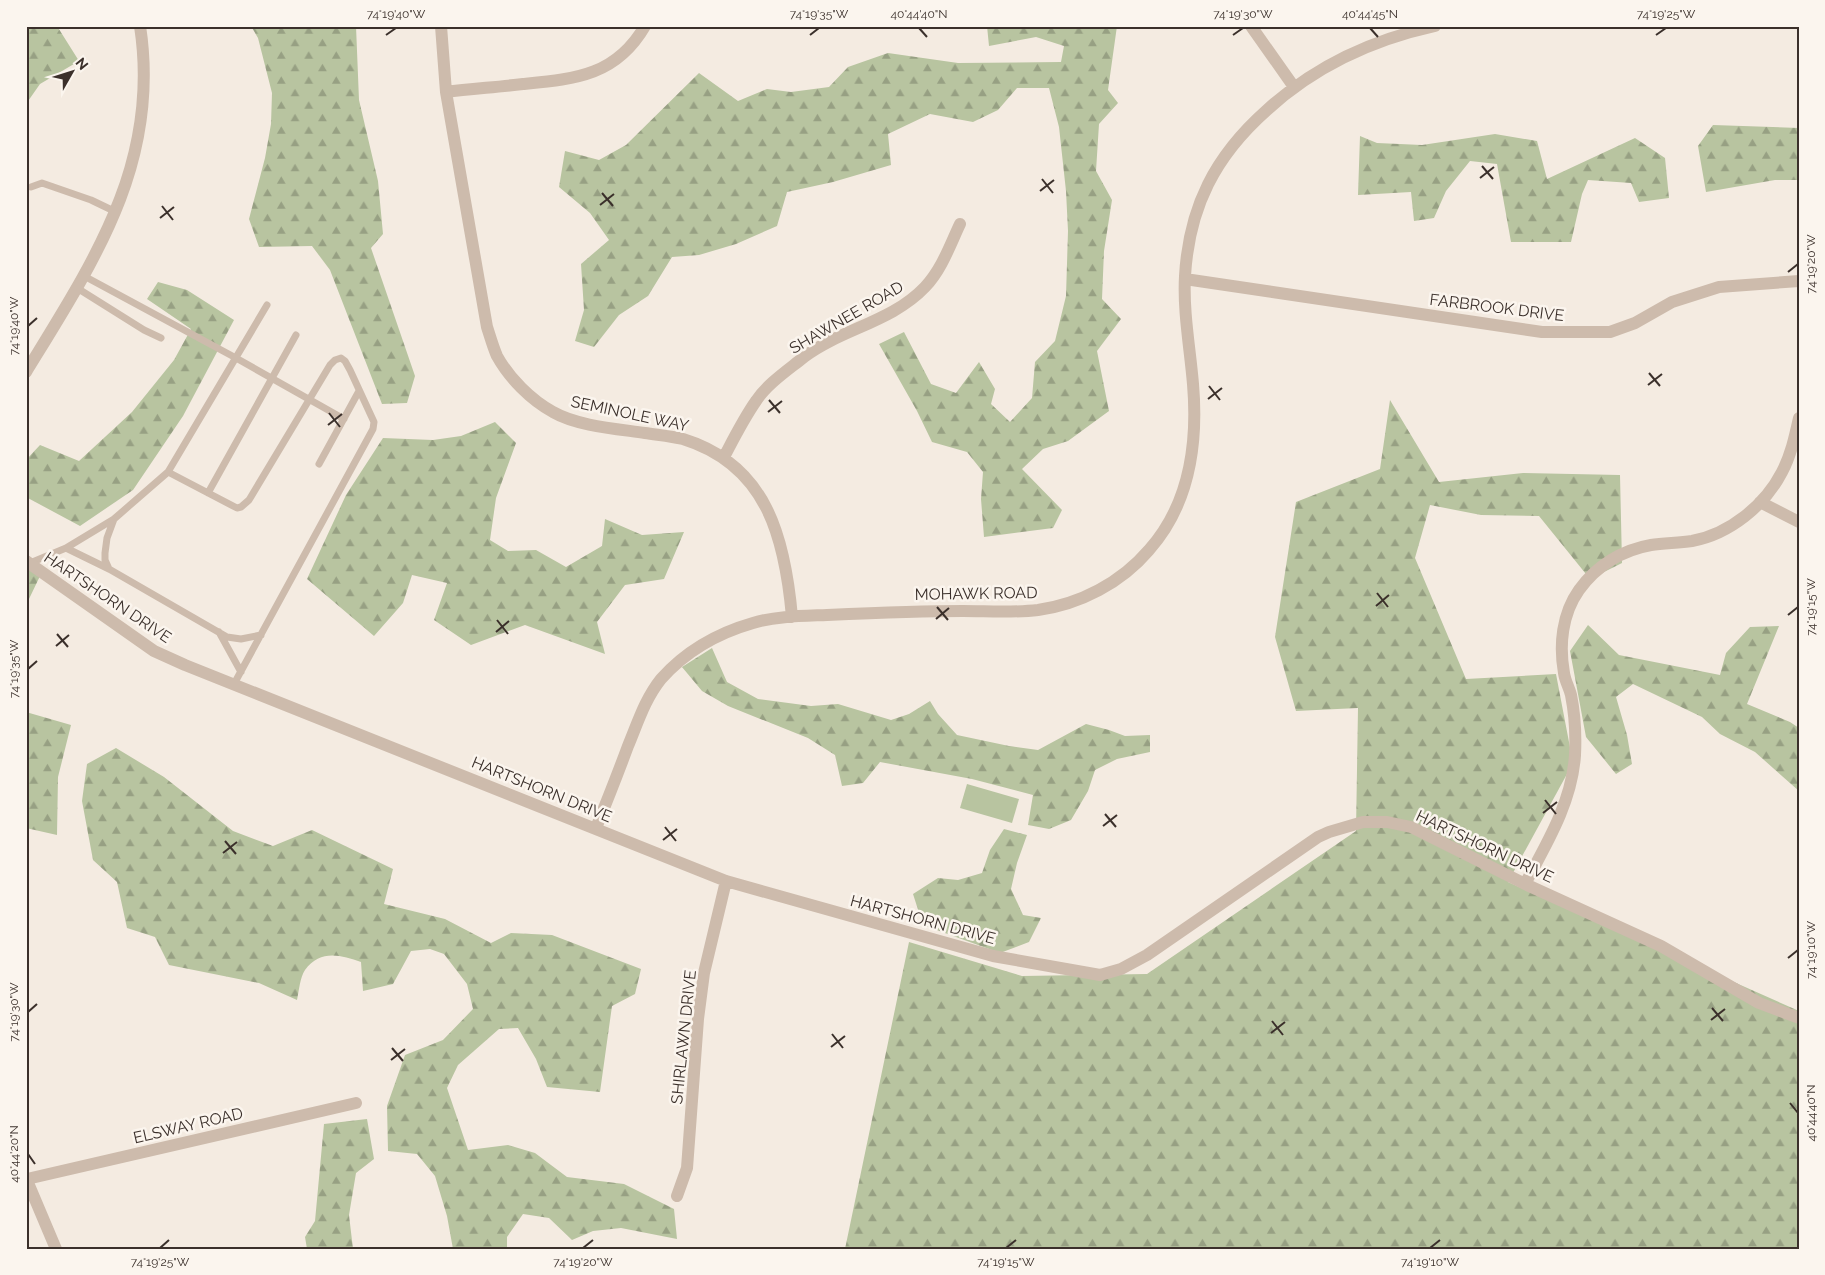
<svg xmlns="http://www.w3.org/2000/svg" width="1825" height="1275" viewBox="0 0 1825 1275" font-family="Raleway,sans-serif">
<defs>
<pattern id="forest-firs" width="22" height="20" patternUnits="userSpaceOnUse" patternTransform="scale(1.25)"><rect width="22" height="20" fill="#b8c4a0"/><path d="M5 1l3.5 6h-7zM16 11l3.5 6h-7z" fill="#97a083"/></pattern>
</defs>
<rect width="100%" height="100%" fill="#f4ebe1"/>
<path fill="#b8c4a0" d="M967 784 1019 799 1012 823 960 808Z"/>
<path fill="url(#forest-firs)" d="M26 26H57L79 61 40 84 26 104Z
M251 26H356L359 100 378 181 383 234 371 248 415 376 407 403 382 404 330 270 312 246 259 247 249 219 265 158 271 124 272 93 258 38Z
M987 26H1117L1108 90 1118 103 1099 124 1096 171 1112 200 1104 251 1102 299 1121 319 1097 351 1109 411 1068 441 1043 449 1022 469 1062 510 1053 528 984 537 981 499 983 472 967 452 932 442 917 411 879 344 904 332 931 384 956 393 979 362 995 389 991 404 1010 422 1032 398 1035 362 1055 341 1066 296 1068 231 1066 191 1059 127 1049 88H1017L998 110 973 122 930 114 888 134 891 165 833 182 787 192 777 226 736 244 699 255 672 257 648 296 619 315 594 347 575 341 584 310 581 264 609 240 590 213 559 187 565 151 599 160 626 145 699 73 738 101 767 89 791 92 829 87 848 67 888 53 958 63 1061 62 1064 46 1036 37 989 46Z
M1713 125 1799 128V180H1775L1706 192 1698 146Z
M1495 134 1537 141 1547 179 1635 138 1665 158 1669 198 1639 202 1631 183 1588 180 1582 194 1571 242H1511L1497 164 1470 161 1446 191 1434 218 1414 221 1411 192 1358 195 1360 136 1377 143 1422 145Z
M158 282 187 290 234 320 183 416 133 490 80 526 26 497V460L40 445 79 461 132 412 174 360 191 329 147 299Z
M1390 400 1439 482 1523 473 1620 475 1622 563 1590 579 1539 516 1481 515 1430 505 1415 558 1466 679 1556 674 1573 763 1508 882 1799 1011V1249H845L909 942 1022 976 1147 974 1356 831 1358 708 1296 711 1275 637 1296 502 1380 469Z
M495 422 516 443 496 498 490 540 508 551 536 550 566 567 602 546 605 519 642 535 684 532 664 579 625 585 597 622 605 654 525 625 471 645 434 620 447 583 412 575 403 603 374 636 307 579 346 495 383 438 433 440 461 436Z
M26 567 40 576 29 599 26 597Z
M1588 625 1619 655 1720 675 1726 653 1750 627 1779 626 1747 704 1790 722 1799 728V791L1755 752 1720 734 1702 717 1633 684 1616 697 1627 735 1632 764 1616 774 1586 737 1570 651Z
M712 648 727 682 758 699 811 706 838 704 891 720 909 714 930 701 938 714 957 735 1009 746 1038 750 1086 724 1109 730 1125 736 1150 735V752L1117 759 1095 770 1088 791 1071 820 1049 829 1028 825 1033 795 972 779 880 762 863 783 842 786 835 755 808 738 728 706 702 691 682 667Z
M26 712 71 725 58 777 57 835 26 828Z
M116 748 164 777 233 831 273 846 312 830 393 869 384 904 445 919 491 943 511 933 552 935 641 969 635 994 612 1006 600 1092 547 1087 536 1059 518 1028 499 1029 458 1065 447 1088 468 1150 508 1145 535 1153 567 1177 624 1184 674 1209 677 1239 621 1228 593 1231 572 1240 549 1218 523 1214 507 1237V1249H453L447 1216 435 1176 417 1154 388 1151 387 1106 405 1055 443 1040 473 1009 467 984 444 954 430 949 411 951 393 984 363 991 361 962C341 955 320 949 305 970 300 977 299 991 297 1000L259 983 169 965 155 937 127 928 117 882 93 860 82 801 87 764Z
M1004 829 1027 835 1017 863 1011 889 1023 915 1041 918 1029 942 1000 953 923 925 913 894 938 878 958 880 982 873 990 850Z
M367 1119 374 1159 356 1173 349 1215 353 1249H307L305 1237 315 1221 324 1124Z"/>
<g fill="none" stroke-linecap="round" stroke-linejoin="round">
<path stroke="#cdbbac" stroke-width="7" d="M31 187 42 183 91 200 116 212
M84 276 236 358 344 419
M77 288 144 330 161 338
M319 464 359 391
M168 472 114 519 107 538 105 553V560L109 569 227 637 241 639 261 635
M208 493 296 335
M30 563 66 548
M109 569 66 548 114 519
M219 632 241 672
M234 684 373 429 374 422 350 370 345 361 341 358 335 360 330 365 249 500 241 507 237 508 168 472 267 305"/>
<path stroke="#cdbbac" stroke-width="12" d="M441 26 446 92 487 327C490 336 493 347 497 356 509 378 531 400 553 412 577 426 618 429 645 433 658 435 671 436 683 439 767 465 785 538 792 617
M1251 26 1294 87
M446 92C471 89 497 87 523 84 575 79 616 76 645 26
M1185 279 1542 332H1610L1635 323 1672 302 1719 287 1799 281
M724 457C734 438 744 418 756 401 767 384 788 370 804 357 841 329 892 322 925 287 942 269 950 245 960 224
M1760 502 1799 522
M26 561 154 651 185 665 726 881 993 956 1100 975 1121 969 1147 955 1318 837 1329 832 1363 822H1387L1411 827 1525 884 1661 946 1759 1003 1799 1018
M596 828C607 801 618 773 628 746 638 722 645 699 661 679 685 652 718 633 753 623 776 616 803 616 827 615 872 613 917 611 963 611 987 611 1013 613 1038 610 1080 604 1121 583 1149 550 1190 504 1198 443 1193 384 1190 348 1183 312 1185 276 1189 207 1215 156 1267 110 1315 66 1371 40 1435 26
M1525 884C1547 843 1572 802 1575 755 1576 735 1575 715 1571 695 1569 687 1565 681 1564 673 1559 645 1562 614 1579 590 1596 566 1622 550 1651 545 1664 543 1678 543 1692 541 1730 534 1765 505 1782 472 1791 455 1795 436 1799 418
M27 1179 356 1103
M677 1196 687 1168 698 1019 704 973 726 881"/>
<path stroke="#cdbbac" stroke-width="12" d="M26 372C94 261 161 162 140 26
M26 1178 56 1249"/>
</g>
<path fill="none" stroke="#3b302b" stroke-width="2" d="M919 28 927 37M1370 28 1378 37M386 35 396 28M810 35 819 28M1233 35 1243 28M1656 35 1666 28M1482 166 1493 179M1480 178 1494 167M1042 179 1053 193M1040 191 1054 180M602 193 613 206M600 205 614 194M162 206 173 220M160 218 174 207M1788 272 1798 264M28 326 37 318M1649 373 1660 386M1648 385 1662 374M1209 386 1220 400M1208 399 1222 388M769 400 780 413M768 412 782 401M329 413 340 427M328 425 342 414M1377 593 1388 607M1376 606 1389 595M937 607 948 620M1788 615 1798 607M936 619 949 608M497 620 508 634M496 632 509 621M57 634 68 647M56 646 69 635M28 669 37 661M1545 800 1556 814M1543 813 1557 802M1105 814 1116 827M1103 826 1117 815M665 827 676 841M663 840 677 829M225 841 236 854M223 853 237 842M1788 958 1798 950M1712 1008 1723 1021M28 1012 37 1004M1711 1020 1725 1009M1272 1021 1283 1035M1271 1033 1285 1022M832 1034 843 1048M831 1047 845 1036M392 1048 403 1061M391 1060 405 1049M1790 1103 1798 1113M28 1154 35 1164M160 1248 169 1240M583 1248 593 1240M1006 1248 1016 1240M1430 1248 1440 1240"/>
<g text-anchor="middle" stroke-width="5" stroke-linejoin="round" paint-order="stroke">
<g font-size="16" fill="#3b302b" stroke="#fbf5ee">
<text transform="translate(1497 307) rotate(7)" y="6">FARBROOK DRIVE</text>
<text transform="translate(846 317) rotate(-30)" y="6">SHAWNEE ROAD</text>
<text transform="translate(630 413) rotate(12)" y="6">SEMINOLE WAY</text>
<text transform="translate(976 593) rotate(-1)" y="6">MOHAWK ROAD</text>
<text transform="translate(108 597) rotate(34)" y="6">HARTSHORN DRIVE</text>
<text transform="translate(542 789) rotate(22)" y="6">HARTSHORN DRIVE</text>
<text transform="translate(1485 846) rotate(25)" y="6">HARTSHORN DRIVE</text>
<text transform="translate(923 919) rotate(15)" y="6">HARTSHORN DRIVE</text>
<text transform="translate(683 1037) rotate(-84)" y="6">SHIRLAWN DRIVE</text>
<text transform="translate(188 1125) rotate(-13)" y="6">ELSWAY ROAD</text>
</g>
</g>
<rect width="1825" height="1275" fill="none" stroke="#fbf5ee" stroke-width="55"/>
<g transform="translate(72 72) rotate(51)" stroke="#fbf5ee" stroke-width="4" paint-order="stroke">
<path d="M0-4L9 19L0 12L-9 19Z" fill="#3b302b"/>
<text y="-8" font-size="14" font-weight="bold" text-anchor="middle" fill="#3b302b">N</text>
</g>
<rect x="28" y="28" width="1770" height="1220" fill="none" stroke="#3b302b" stroke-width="2"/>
<g font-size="12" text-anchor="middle" fill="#3b302b">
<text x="396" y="18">74°19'40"W</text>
<text x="819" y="18">74°19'35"W</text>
<text x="919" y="18">40°44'40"N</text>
<text x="1243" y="18">74°19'30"W</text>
<text x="1370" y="18">40°44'45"N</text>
<text x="1666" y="18">74°19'25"W</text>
<text transform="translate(1811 264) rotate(-90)" y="4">74°19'20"W</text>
<text transform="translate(14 326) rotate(-90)" y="4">74°19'40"W</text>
<text transform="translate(1811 607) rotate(-90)" y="4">74°19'15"W</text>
<text transform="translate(14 669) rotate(-90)" y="4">74°19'35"W</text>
<text transform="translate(1811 950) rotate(-90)" y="4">74°19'10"W</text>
<text transform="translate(14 1012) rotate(-90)" y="4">74°19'30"W</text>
<text transform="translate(1811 1113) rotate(-90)" y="4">40°44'40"N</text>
<text transform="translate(14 1154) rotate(-90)" y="4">40°44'20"N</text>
<text x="160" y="1266">74°19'25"W</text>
<text x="583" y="1266">74°19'20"W</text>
<text x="1006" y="1266">74°19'15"W</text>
<text x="1430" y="1266">74°19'10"W</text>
</g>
</svg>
